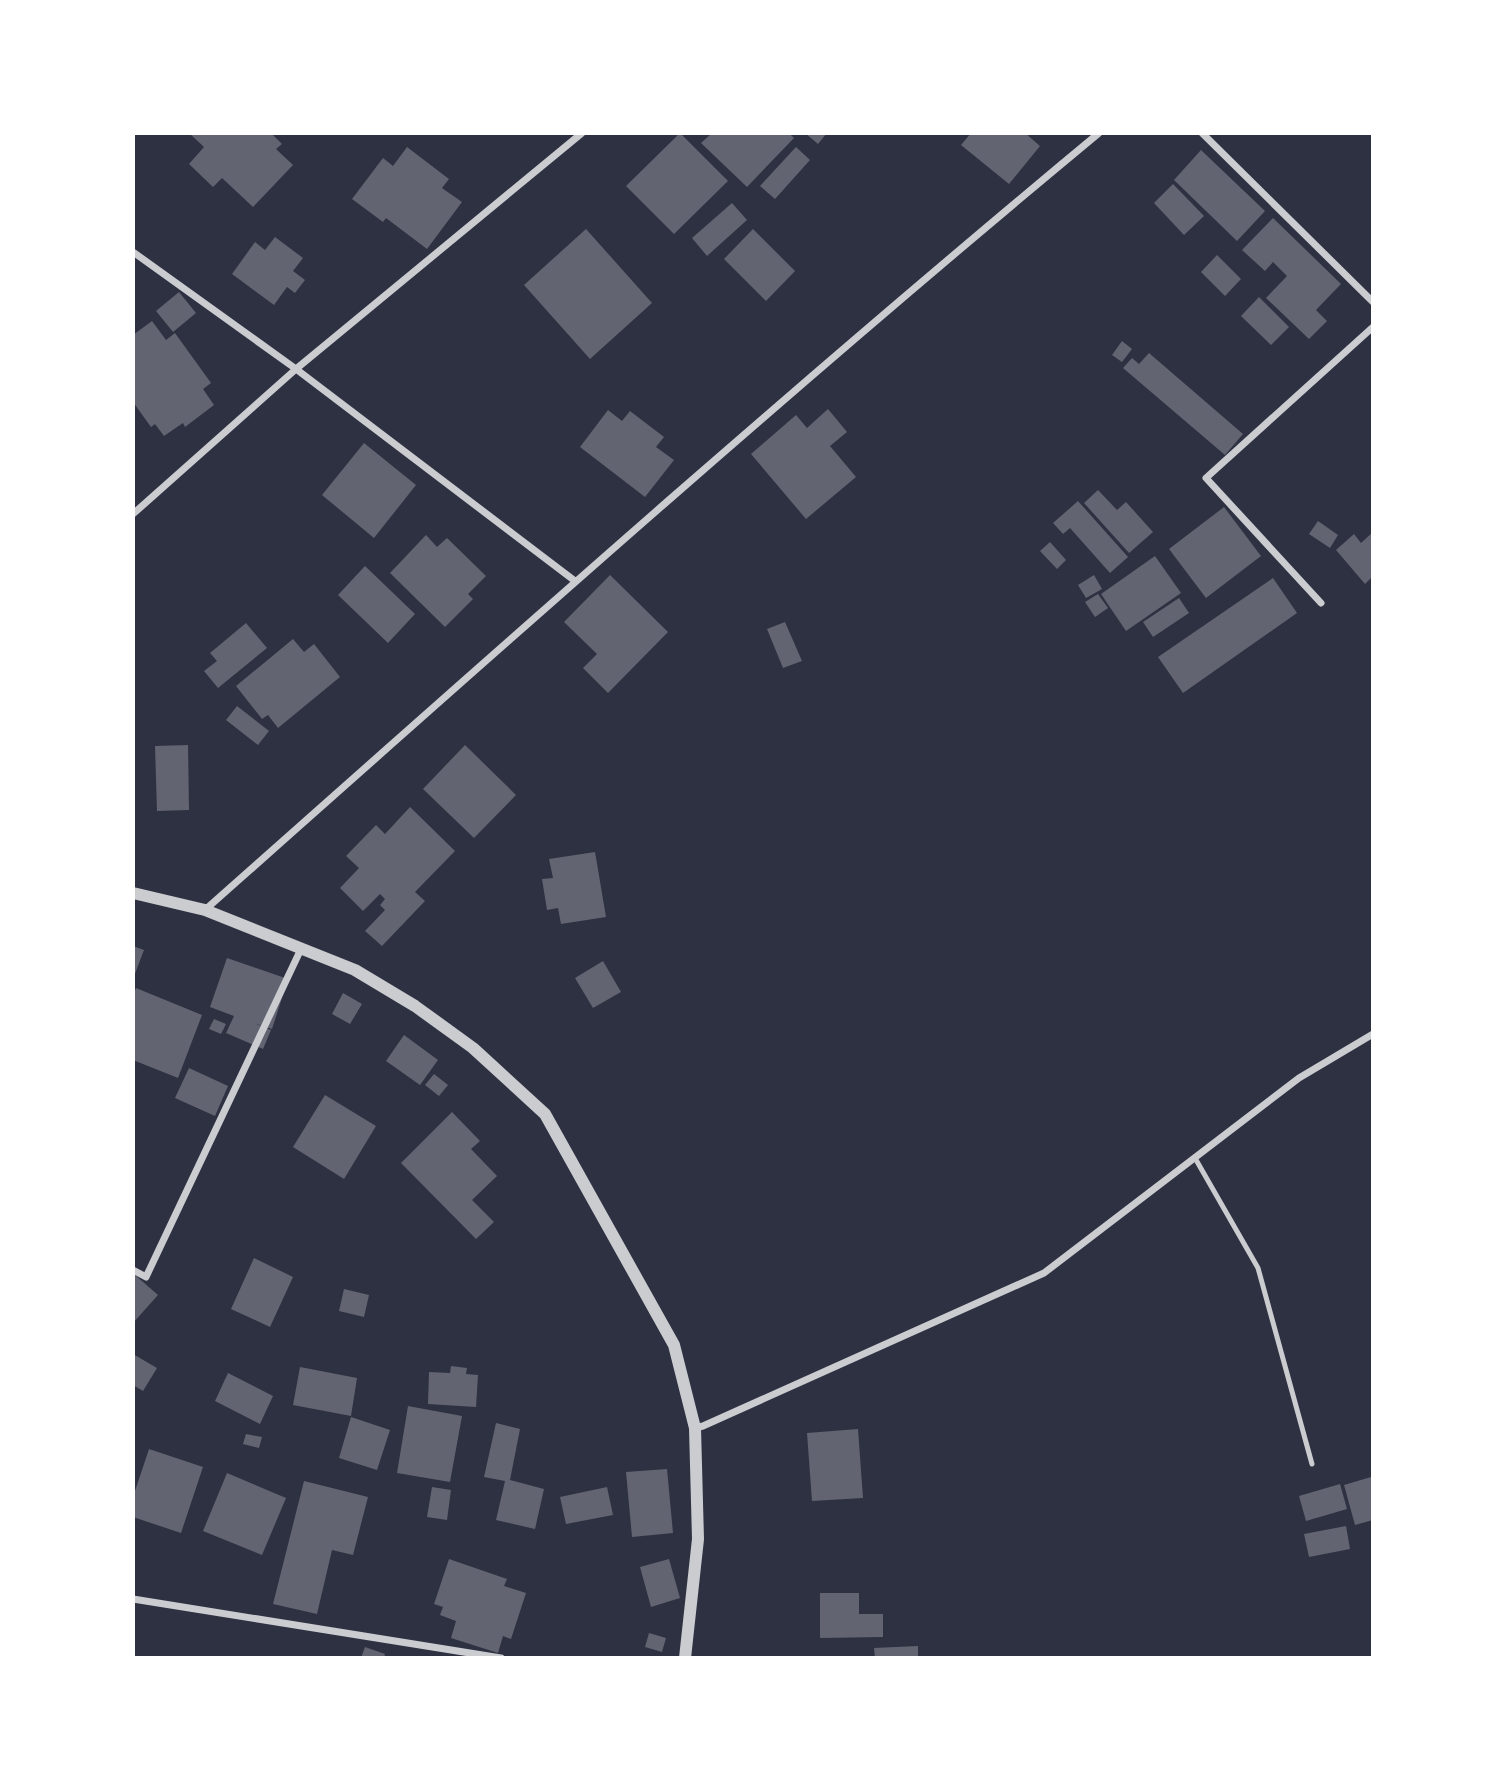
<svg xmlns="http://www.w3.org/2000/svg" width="1506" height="1791" viewBox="0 0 1506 1791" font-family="Raleway,sans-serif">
<rect width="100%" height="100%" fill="#2d3142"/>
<path fill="#626471" d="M189 133H271L282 144 276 149 293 165 253 207 222 178 213 187 189 164 204 147Z
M680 133 728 181 674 234 626 186Z
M712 133H789L794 138 747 187 701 143Z
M805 133H827L818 144Z
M971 133H1025L1040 146 1009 184 961 145Z
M407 147 449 179 442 188 462 202 427 249 386 218 383 222 352 199 383 158 393 166Z
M796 147 810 160 775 199 760 186Z
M1201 150 1265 211 1237 241 1174 180Z
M1173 184 1204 216 1184 235 1154 203Z
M732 203 747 220 707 256 692 238Z
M1273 218 1341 284 1316 310 1327 321 1309 339 1266 298 1287 276 1273 262 1265 271 1242 250Z
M586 229 652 303 590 359 524 285Z
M753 229 795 271 766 301 724 259Z
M275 237 303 258 293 271 305 280 295 293 287 287 274 305 232 274 255 242 265 250Z
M1217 255 1241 279 1225 296 1201 272Z
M179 292 196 313 173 332 156 311Z
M1259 297 1289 327 1271 345 1241 316Z
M152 321 166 340 175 333 211 383 203 389 214 405 185 427 183 423 164 436 155 424 151 427 133 402V335Z
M1122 341 1132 349 1122 362 1112 355Z
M1149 353 1243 434 1225 455 1123 368 1132 358 1139 364Z
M828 409 847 432 830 446 856 477 806 519 751 454 796 415 807 428Z
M608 410 622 421 630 411 664 437 656 447 674 460 645 497 580 447Z
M364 443 416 485 374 538 322 495Z
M1098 490 1117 510 1126 502 1153 532 1129 553 1084 503Z
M1078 501 1128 557 1110 573 1070 528 1063 534 1053 523Z
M1224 507 1261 556 1206 598 1169 549Z
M1318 521 1338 535 1330 548 1309 534Z
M1373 532V576L1365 584 1336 550 1354 534 1361 543Z
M426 535 437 547 447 538 486 576 468 594 473 599 445 627 390 573Z
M1050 542 1066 560 1057 569 1040 551Z
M1155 556 1181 593 1126 631 1101 594Z
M365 566 415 614 388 643 338 595Z
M610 575 668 632 608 693 583 668 597 654 564 622Z
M1094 575 1102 589 1086 598 1078 585Z
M1273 578 1297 613 1183 693 1158 657Z
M1098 594 1108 608 1095 617 1085 602Z
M1179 598 1189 613 1153 637 1143 622Z
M785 622 802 661 783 668 767 629Z
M246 623 267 648 218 688 204 671 217 661 210 653Z
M293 639 304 652 314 644 340 677 278 728 268 715 262 719 236 686Z
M237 706 269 731 258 745 226 720Z
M188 745 189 810 157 811 155 746Z
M465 745 516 795 474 838 423 789Z
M410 807 455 851 415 892 425 901 382 946 365 931 385 910 380 905 385 899 380 894 363 911 340 888 359 868 346 856 376 825 385 834Z
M595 852 606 917 561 924 558 908 547 910 542 879 553 878 549 859Z
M133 946 144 950 133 979Z
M227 958 288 979 272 1029 254 1023 271 1030 263 1049 226 1033 234 1016 210 1007Z
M603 961 621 992 593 1008 575 978Z
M136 988 202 1015 178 1078 133 1060V995Z
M343 993 362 1004 350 1024 332 1014Z
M214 1019 226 1024 221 1034 209 1029Z
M404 1035 438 1060 420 1085 386 1061Z
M189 1068 228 1086 215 1116 175 1098Z
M434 1074 448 1085 439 1096 425 1085Z
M325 1095 376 1126 344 1179 293 1147Z
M452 1112 480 1141 471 1149 497 1176 472 1200 494 1222 476 1239 401 1163Z
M254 1258 293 1277 270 1327 231 1309Z
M135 1275 158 1295 133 1323V1277Z
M344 1289 369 1295 364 1317 339 1311Z
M133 1354 157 1368 143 1391 133 1385Z
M451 1366 467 1368 466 1374 478 1375 476 1407 428 1404 429 1372 450 1373Z
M300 1367 357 1378 351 1416 293 1405Z
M228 1373 273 1396 260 1424 215 1401Z
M408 1406 462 1416 450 1482 397 1473Z
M351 1417 390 1430 377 1470 339 1458Z
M496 1423 520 1429 510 1480 544 1489 535 1529 496 1520 505 1481 484 1477Z
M858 1429 863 1498 812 1501 807 1433Z
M246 1434 262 1437 259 1448 243 1444Z
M149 1449 203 1467 181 1533 133 1517V1497Z
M667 1469 673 1533 632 1537 626 1472Z
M227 1473 286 1498 262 1555 203 1531Z
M1371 1477 1373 1486V1520L1355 1525 1344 1485Z
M304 1481 368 1497 353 1555 332 1550 317 1614 273 1604Z
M1340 1484 1347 1509 1306 1521 1299 1496Z
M432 1487 451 1490 447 1520 427 1517Z
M607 1487 613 1515 566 1524 560 1497Z
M1346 1526 1350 1549 1309 1557 1304 1534Z
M449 1559 507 1579 504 1586 526 1593 511 1639 503 1636 498 1653 451 1638 456 1621 440 1615 443 1607 434 1604Z
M669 1559 680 1598 651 1607 640 1567Z
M820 1593H859V1614H883V1637L820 1638Z
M649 1633 666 1638 662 1652 645 1647Z
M918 1646V1658H875L874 1648Z
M365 1647 385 1654 384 1658H361Z"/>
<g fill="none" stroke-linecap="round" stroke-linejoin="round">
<path stroke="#caccd0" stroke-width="5" d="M1195 1158 1258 1268 1312 1464"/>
<path stroke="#caccd0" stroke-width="7" d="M1202 133 1373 302
M133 252 296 369 575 581
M133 514 296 369 582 133
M1321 603 1206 478 1373 327
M205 910C500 648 795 385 1099 133
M133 1270 146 1277 301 949
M695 1428 703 1426 1044 1273 1299 1078 1373 1034
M133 1599 501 1658"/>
<path stroke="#caccd0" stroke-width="12" d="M133 893 205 910 355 970 415 1006 473 1048 545 1114 674 1345 695 1428 698 1539 685 1658"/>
</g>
<rect width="1506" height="1791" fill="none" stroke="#ffffff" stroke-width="270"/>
</svg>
